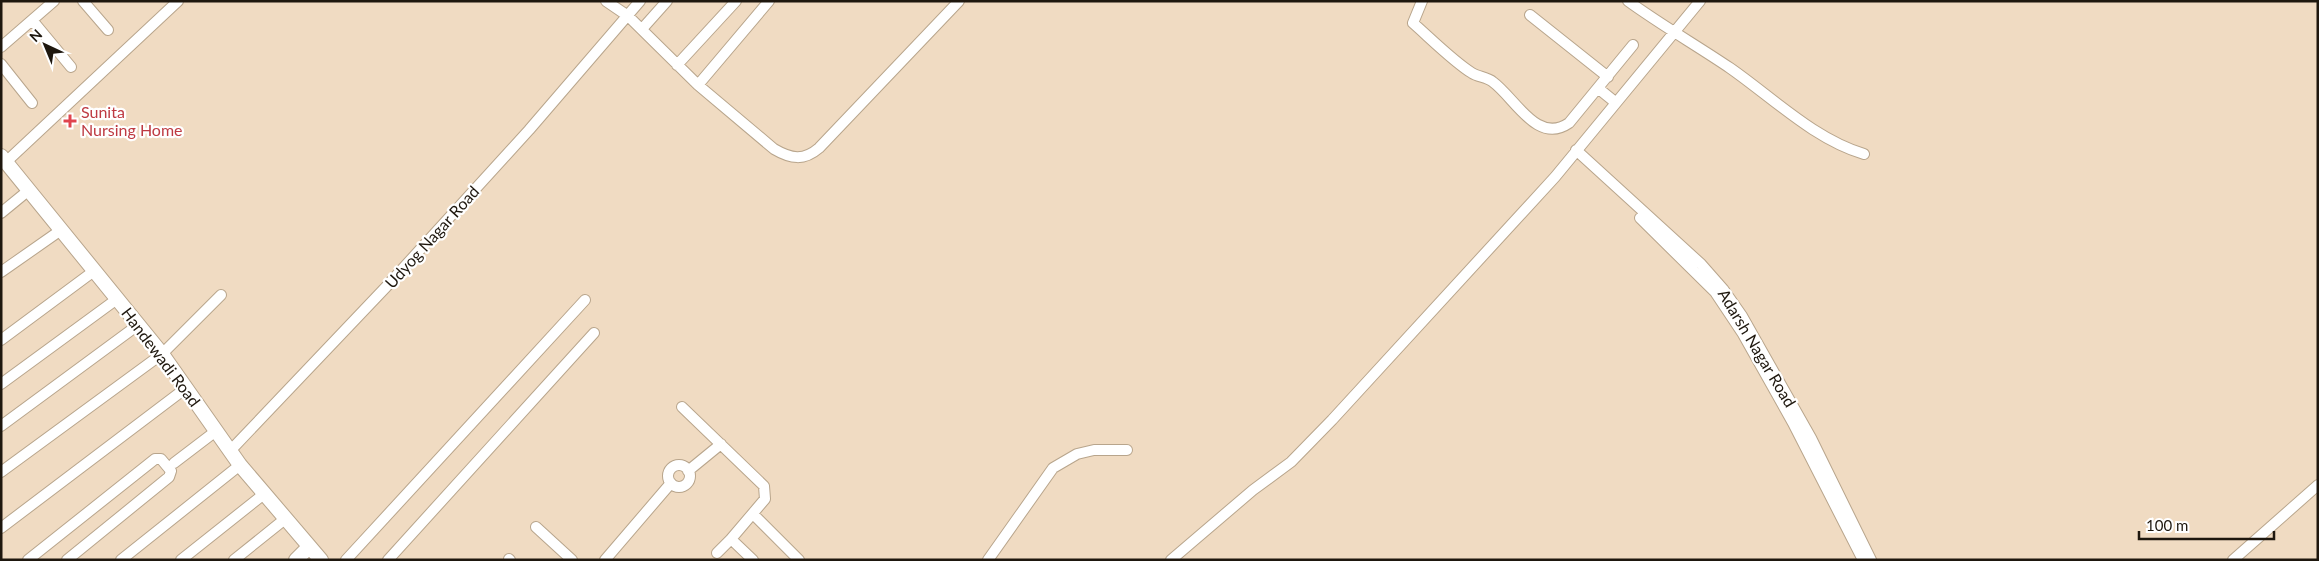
<svg xmlns="http://www.w3.org/2000/svg" width="2319" height="561" viewBox="0 0 2319 561" font-family="Lato,sans-serif">
<rect width="100%" height="100%" fill="#f0dbc2"/>
<g fill="none" stroke-linecap="round" stroke-linejoin="round">
<defs>
<path id="street" d="M83 1 108 30
M606 1 628 16 698 85 774 149C791 159 804 161 819 148L959 1
M1422 1 1413 23C1429 37 1454 62 1472 73 1478 77 1487 77 1493 82 1515 98 1537 145 1569 123L1633 45
M1628 1C1661 25 1696 45 1730 68 1773 98 1814 139 1864 154
M1530 15 1608 77
M32 20 71 67
M642 29 667 1
M1 47 54 1
M1 64 32 103
M677 65 736 1
M698 85 769 1
M1599 89 1615 102
M1576 150 1701 264 1723 289 1742 316 1811 438 1871 560
M6 162 178 1
M1 213 29 190
M1640 218 1715 292 1743 334 1793 423 1863 560
M1 272 61 230
M1 340 94 271
M1 384 117 299
M682 407 764 486 765 499 731 539
M1 426 138 325
M230 451 386 287 529 130 640 1
M174 463 216 431
M668 476a11 11 0 1 1 22 0a11 11 0 1 1-22 0Z
M688 471 721 444
M1 472 162 354 221 295
M753 514 799 560
M536 527 572 560
M1 528 186 388
M717 553 731 539 753 560
M509 559 510 560
M28 560 155 459H161L171 471 169 477 67 560
M121 560 240 465
M181 560 264 494
M234 560 285 519
M346 560 585 300
M388 560 594 333
M605 560 671 483
M988 560 1053 468 1077 454 1094 450H1127
M1171 560 1253 490 1291 462 1332 420 1555 177 1700 1
M2233 560 2318 485"/>
<path id="secondary" d="M1 156 162 354 240 465 321 560
M296 560 309 547"/>
</defs>
<use href="#street" stroke="#b8a58c" stroke-width="12"/>
<use href="#secondary" stroke="#b8a58c" stroke-width="16"/>
<use href="#street" stroke="#fff" stroke-width="10"/>
<use href="#secondary" stroke="#fff" stroke-width="14"/>
</g>
<path fill="#e0444e" stroke="#fff" stroke-width="2" d="M67.5 113.5h5v5h5v5h-5v5h-5v-5h-5v-5h5z"/>
<g text-anchor="middle" stroke-width="4.5" stroke-linejoin="round" paint-order="stroke">
<g font-size="16" fill="#be3a42" stroke="#fff" text-anchor="start">
<text x="81" y="118">Sunita<tspan x="81" dy="18">Nursing Home</tspan></text>
</g>
<g font-size="16" fill="#1e170e" stroke="#fff">
<text transform="translate(432 237) rotate(-48)" y="6">Udyog Nagar Road</text>
<text transform="translate(1757 348) rotate(59)" y="6">Adarsh Nagar Road</text>
<text transform="translate(161 357) rotate(53)" y="6">Handewadi Road</text>
</g>
</g>
<rect width="2319" height="561" fill="none" stroke="#1e170e" stroke-width="5"/>
<g transform="translate(45 45) rotate(316)" stroke="#ffffff" stroke-width="4" paint-order="stroke">
<path d="M0-4L9 19L0 12L-9 19Z" fill="#1e170e"/>
<text y="-8" font-size="14" font-weight="bold" text-anchor="middle" fill="#1e170e">N</text>
</g>
<path d="M2139 531v8h135v-8" fill="none" stroke="#1e170e" stroke-width="2.5"/>
<text x="2146" y="531" font-size="15" fill="#1e170e" stroke="#ffffff" stroke-width="4" paint-order="stroke">100 m</text>
</svg>
